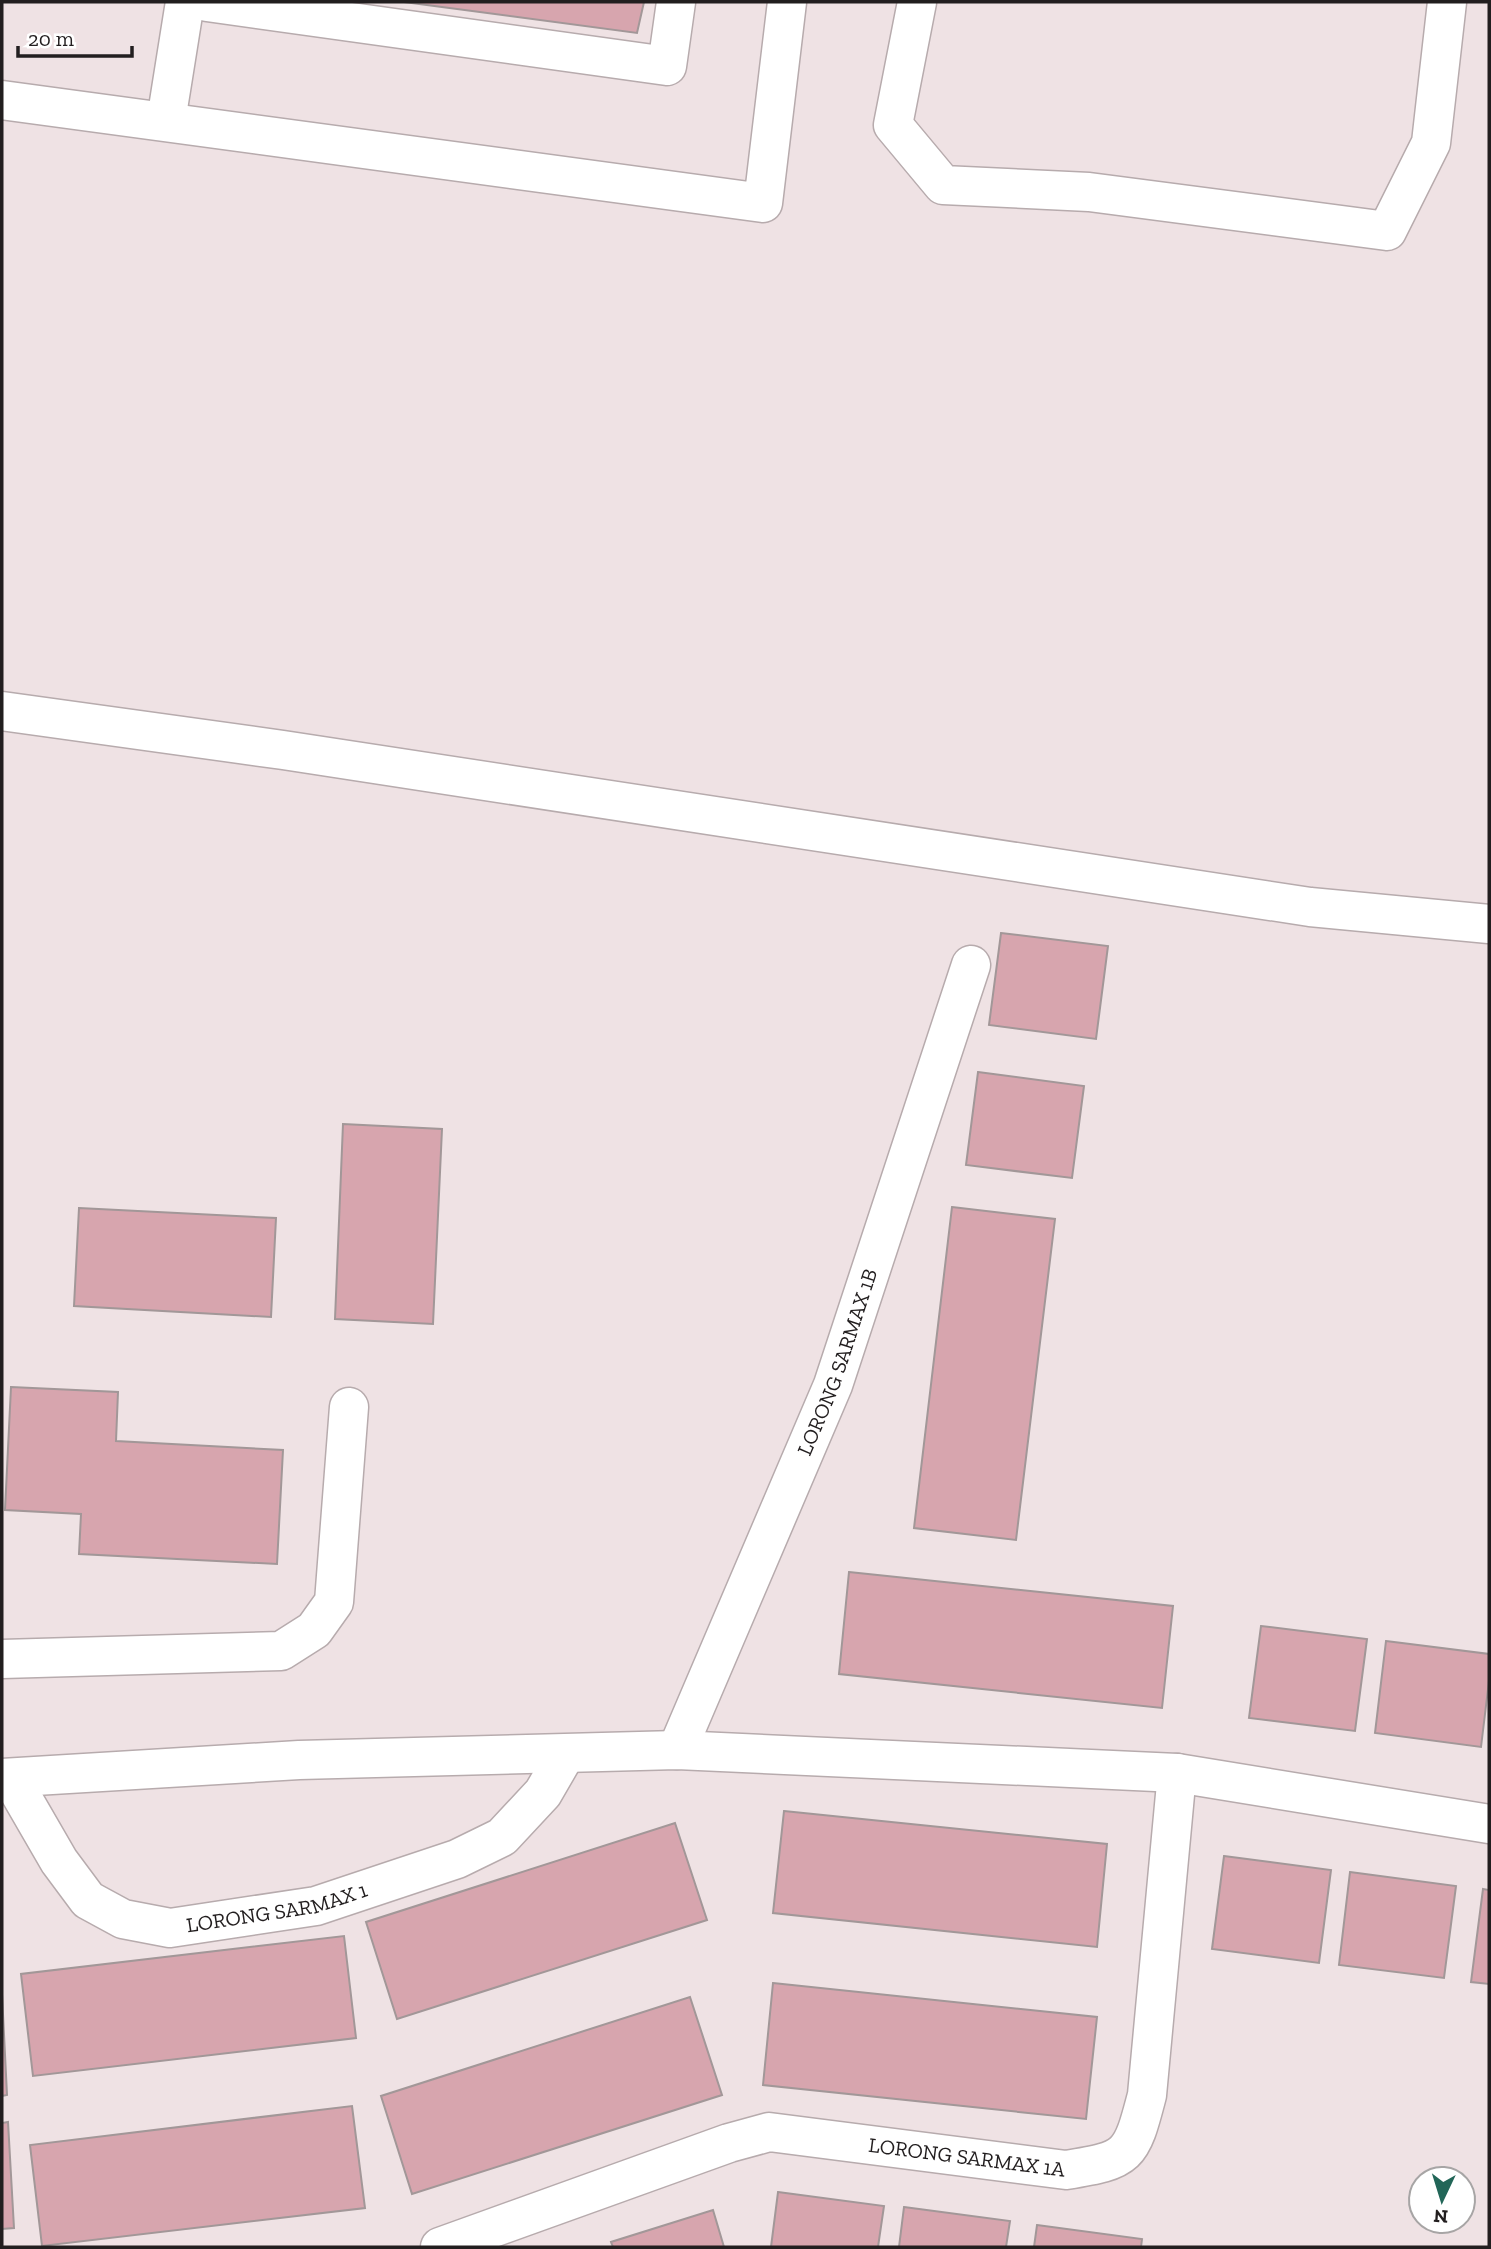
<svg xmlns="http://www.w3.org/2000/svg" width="1491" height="2249" viewBox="0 0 1491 2249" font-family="'Zilla Slab',serif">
<rect width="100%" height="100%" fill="#efe2e4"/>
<path fill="#d7a5ae" stroke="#a29798" stroke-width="2" d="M404 2H644L637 33Z
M1001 933 1108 946 1096 1039 989 1025Z
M978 1072 1084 1086 1072 1178 966 1165Z
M343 1124 442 1129 433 1324 335 1319Z
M952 1207 1055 1219 1016 1540 914 1528Z
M79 1208 276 1218 271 1317 74 1306Z
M11 1387 118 1392 116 1441 283 1450 277 1564 79 1554 81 1514 5 1510Z
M849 1572 1173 1606 1162 1708 839 1674Z
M1261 1626 1367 1639 1355 1731 1249 1718Z
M1386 1641 1489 1654V1681L1481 1747 1375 1733Z
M784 1811 1107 1844 1097 1947 773 1913Z
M675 1823 707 1920 397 2019 366 1922Z
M1224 1856 1331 1870 1319 1963 1212 1949Z
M1350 1872 1456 1886 1444 1978 1339 1965Z
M1483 1889 1489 1890V1984L1471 1982Z
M344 1936 356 2038 33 2076 21 1974Z
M773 1983 1097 2017 1086 2119 763 2085Z
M2 1994 7 2095 2 2096Z
M690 1997 722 2095 412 2194 381 2096Z
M352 2106 365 2208 42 2246 30 2145Z
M8 2122 14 2228 2 2229V2123Z
M778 2192 884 2206 878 2247H771Z
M904 2207 1010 2221 1006 2247H899Z
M713 2210 724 2247H613L611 2242Z
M1037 2225 1142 2239 1141 2247H1034Z"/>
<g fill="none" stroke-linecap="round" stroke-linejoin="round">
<defs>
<g id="minor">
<path d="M207 2 667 66 676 2"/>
<path d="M917 2 893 125 943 185 1089 192 1387 231 1431 143 1447 2"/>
<path d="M2 100 763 203 787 2"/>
<path d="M166 121 185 2"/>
<path d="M2 711 283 750 1310 907 1489 924"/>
<path d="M2 1659 281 1651 314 1630 334 1602 349 1407"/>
<path id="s1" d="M677 1750 833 1385 971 965"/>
<path d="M2 1778 299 1760 677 1750 1177 1773 1489 1824"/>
<path id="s2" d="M11 1778 59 1861 88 1900 123 1919 170 1928 316 1906 457 1859 502 1837 543 1793 565 1755"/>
<path id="s3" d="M440 2247 729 2143 769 2132 1066 2170C1129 2160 1131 2157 1147 2095L1177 1773"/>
</g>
</defs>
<use href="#minor" stroke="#b7abad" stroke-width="41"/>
<use href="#minor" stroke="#fff" stroke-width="38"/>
</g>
<g text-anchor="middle" stroke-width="6" stroke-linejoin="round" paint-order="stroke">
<g font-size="21" fill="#221e1f" stroke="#fff">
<text dy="7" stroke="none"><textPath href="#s1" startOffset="420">LORONG SARMAX 1B</textPath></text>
<text dy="7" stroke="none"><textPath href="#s2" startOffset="341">LORONG SARMAX 1</textPath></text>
<text dy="7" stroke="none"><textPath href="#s3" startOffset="548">LORONG SARMAX 1A</textPath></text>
</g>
</g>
<rect width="1491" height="2249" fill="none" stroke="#221e1f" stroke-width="7"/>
<g transform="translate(1442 2200) rotate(184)"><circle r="33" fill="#ffffff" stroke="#a7a5a5" stroke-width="2"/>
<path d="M0-5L12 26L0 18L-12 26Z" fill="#226658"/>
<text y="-10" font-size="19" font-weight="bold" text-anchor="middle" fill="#221e1f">N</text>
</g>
<path d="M18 46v10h114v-10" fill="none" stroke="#221e1f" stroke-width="3.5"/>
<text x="28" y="46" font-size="21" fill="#221e1f" stroke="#ffffff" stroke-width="5" paint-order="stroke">20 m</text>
</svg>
